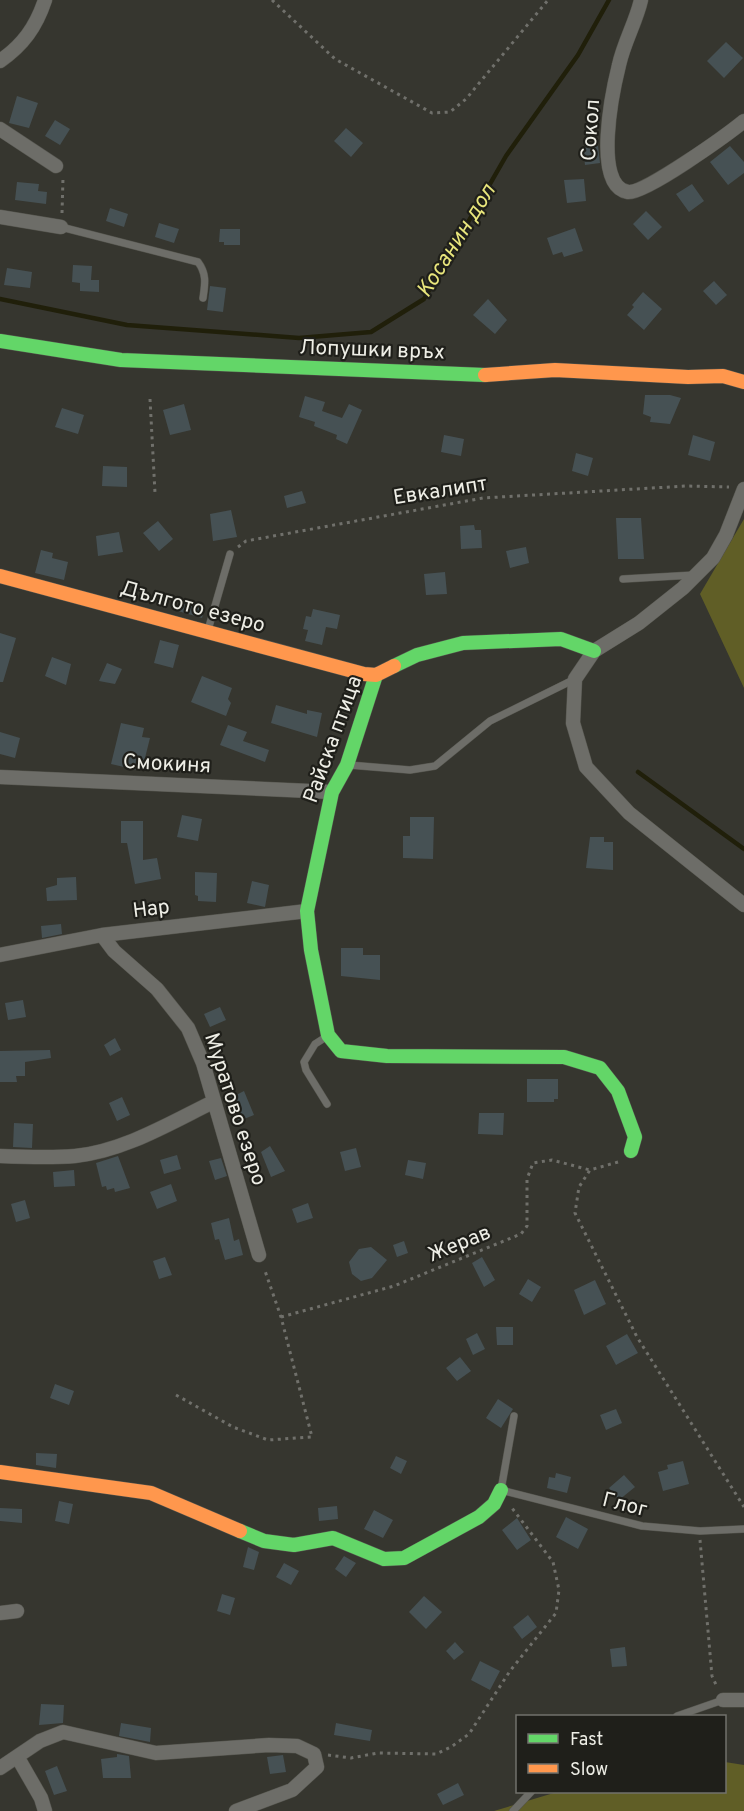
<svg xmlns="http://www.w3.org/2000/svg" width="744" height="1811" viewBox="0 0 744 1811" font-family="Overpass,sans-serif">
<rect width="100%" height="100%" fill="#36362f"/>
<path fill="#605e26" d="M744 519V688L700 594Z
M725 1762 744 1765V1811H494L557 1792H724Z"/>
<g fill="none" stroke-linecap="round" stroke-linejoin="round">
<path stroke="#201f0a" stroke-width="4.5" d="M0 299 127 325 299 338 371 332 424 299 506 156 578 55 609 0
M638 772 744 849"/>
</g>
<path fill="#465154" d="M726 42 743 58 724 78 707 61Z
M17 96 38 103 29 128 9 123Z
M55 120 70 129 60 145 45 136Z
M346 128 363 143 351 157 334 141Z
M598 146 600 163 585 165 583 148Z
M730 146 744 162V173L728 185 710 162Z
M584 179 586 201 567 203 564 180Z
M17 182 39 184 38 191 47 192 46 204 15 200Z
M692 184 704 201 689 212 676 194Z
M110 208 128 214 124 227 106 221Z
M646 211 662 227 648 240 633 224Z
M159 223 179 229 174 243 155 237Z
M575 228 583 251 564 257 562 252 553 255 547 238Z
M220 229H240V245H224V242H219Z
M73 265 92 266 91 280H99V292L80 291V283L72 282Z
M7 268 32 272 30 288 4 285Z
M714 281 727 295 716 305 703 291Z
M210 286 226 288 223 312 207 310Z
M643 292 662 309 644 330 627 315 634 307 632 305Z
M488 299 507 320 495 334 473 315Z
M645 395H670L681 398 670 424 650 422 651 417 643 414Z
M305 396 325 402 322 411 342 418 349 404 362 410 347 444 336 439 337 435 314 426 315 422 299 417Z
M184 404 191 430 170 435 163 410Z
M62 408 84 415 78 434 55 427Z
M444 435 464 439 461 456 441 452Z
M693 435 715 442 710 461 688 455Z
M576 453 593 458 588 476 572 471Z
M103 466 127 467V487L102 486Z
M302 491 306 503 287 508 284 496Z
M231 510 237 537 213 541 210 514Z
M616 518H641L644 559H618Z
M158 521 173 539 159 551 143 533Z
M474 525 475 530H481L482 548 461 549 460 526Z
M119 532 123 552 98 556 96 536Z
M526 547 529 563 510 568 506 551Z
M41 550 53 553 52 558 68 562 64 580 35 573Z
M445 572 447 594 426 595 424 574Z
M180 601 205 607 202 618 178 611Z
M313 609 340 615 337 629 326 627 322 645 305 641 308 630 303 629 306 616 311 617Z
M0 633 16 638 3 682H0Z
M160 640 179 645 173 668 154 663Z
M52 657 71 664 66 685 45 676Z
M107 663 122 669 115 684 99 681Z
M202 676 232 688 228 699 231 703 226 716 191 702Z
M276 705 307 714V710L322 713 317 737 271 723Z
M121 723 144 728 142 737 150 738 144 762 139 760 137 770 111 764Z
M228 725 247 732 243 741 269 750 265 762 220 745Z
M0 732 20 738 15 758 0 754Z
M182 815 202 819 198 841 177 837Z
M410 817H434L433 859 403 858V836H410Z
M121 821H143V860L157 858 161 879 135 884 127 843H121Z
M590 837H604V842H613V870L586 868Z
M195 872 217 873 216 902 198 901V896L195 895Z
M76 877 77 900 47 901 46 888 57 885V878Z
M252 881 269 885 265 907 247 903Z
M61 924 62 934 42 938 41 926Z
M341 948H363V955H380V980L341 976Z
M23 1000 26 1017 8 1020 5 1003Z
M220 1007 226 1020 210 1027 204 1014Z
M115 1038 121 1050 110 1056 104 1045Z
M50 1050 51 1058 25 1062V1076H16L17 1082H0V1051Z
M527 1079H558V1099H554V1102H527Z
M244 1091 254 1115 239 1121 230 1098Z
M122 1097 130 1115 117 1121 109 1103Z
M479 1113H504L503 1135 478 1134Z
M14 1123 33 1124 32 1148 13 1147Z
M270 1146 285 1171 271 1177 261 1152Z
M356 1148 361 1167 345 1171 340 1152Z
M177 1155 181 1169 164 1174 160 1160Z
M118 1156 130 1188 115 1192 114 1188 107 1190 106 1186 102 1187 96 1163Z
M221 1158 227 1176 215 1180 209 1161Z
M408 1160 426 1163 423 1179 405 1175Z
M74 1170 75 1186 54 1187 53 1172Z
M171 1184 177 1201 157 1209 150 1192Z
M25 1200 30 1218 16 1222 11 1204Z
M308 1203 313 1218 297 1223 292 1209Z
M229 1218 234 1241 239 1239 243 1255 225 1260 219 1239 215 1240 211 1223Z
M404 1241 408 1253 397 1257 393 1245Z
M371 1247 387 1260 372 1278 361 1281 352 1274 349 1262 359 1249Z
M165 1257 172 1275 159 1279 153 1261Z
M482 1257 495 1280 484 1287 472 1263Z
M528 1279 541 1287 532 1302 519 1294Z
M595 1280 606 1304 584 1315 574 1290Z
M496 1327H513V1345H497Z
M477 1333 485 1349 473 1355 466 1339Z
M627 1334 638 1353 616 1365 606 1346Z
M460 1357 471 1371 457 1381 446 1368Z
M55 1384 74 1391 69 1405 50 1398Z
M498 1399 513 1409 501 1428 486 1418Z
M616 1409 622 1423 606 1430 600 1415Z
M36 1453 57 1454 56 1468 36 1465Z
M396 1456 407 1461 401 1474 390 1468Z
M683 1461 689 1484 663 1491 658 1472 668 1469 667 1465Z
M556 1473 571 1477 567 1493 547 1488 549 1477 555 1478Z
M624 1475 635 1487 619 1500 609 1488Z
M59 1501 73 1504 69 1524 55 1521Z
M337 1506 338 1519 319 1521 318 1508Z
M0 1508 22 1509V1523L0 1521Z
M374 1510 393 1520 383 1538 364 1529Z
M566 1517 588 1529 578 1549 556 1537Z
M517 1518 531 1540 517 1550 502 1530Z
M248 1547 259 1552 254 1570 243 1567Z
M344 1556 356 1563 346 1577 335 1569Z
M284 1563 299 1571 291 1585 276 1577Z
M222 1594 235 1598 230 1615 217 1611Z
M424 1596 442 1612 426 1629 409 1612Z
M528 1615 537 1627 522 1639 513 1627Z
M455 1642 464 1652 454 1660 446 1651Z
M625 1647 627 1666 612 1667 610 1649Z
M480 1661 500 1671 490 1690 471 1680Z
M41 1704 64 1705 63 1723 39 1725Z
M121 1723 151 1728 150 1742 119 1736Z
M336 1723 372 1730 370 1741 334 1735Z
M117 1754 129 1756 131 1778H103L101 1759 117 1757Z
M283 1755 286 1772 270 1774 267 1757Z
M57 1766 67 1791 54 1795 45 1771Z
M458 1783 464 1795 443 1805 437 1794Z"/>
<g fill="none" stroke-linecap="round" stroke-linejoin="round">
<defs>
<path id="lane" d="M61 227 198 262C207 274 205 284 203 298
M623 579 694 575
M208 630 230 554
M349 765 410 770 435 766 490 721 575 679
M326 1037 315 1044 304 1062 306 1070 327 1104
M514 1416 501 1490 642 1526 700 1531 744 1529
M677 1716 723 1700
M513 1811 531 1792"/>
<path id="street" d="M641 0C636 22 624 42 619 65 613 89 592 186 628 192 645 194 728 134 744 121
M0 61C23 45 36 27 45 0
M0 129 56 166
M0 217 61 227
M744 489 726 535 713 558 683 588 639 623 594 651 575 679 573 723 586 767 629 813 744 905
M0 777 332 792
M102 935 114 951 157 989 188 1028 203 1063 259 1255
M0 955 102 935 307 911
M0 1156C25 1157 50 1158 75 1156 124 1151 170 1123 213 1102
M0 1613 17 1611
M723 1700H744
M18 1758 41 1798 45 1811
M0 1768 40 1741 63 1732 156 1753 269 1745 297 1746 314 1754 317 1767 292 1790 236 1811"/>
<path id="fast" d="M0 341 121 360 485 375
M394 666 417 655 463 643 561 639 594 651
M376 675 347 765 332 792 307 911 311 950 328 1035 341 1051 387 1056 564 1057 600 1068 618 1091 635 1137 631 1151
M240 1531 264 1541 294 1545 333 1538 384 1559 404 1558 479 1517 494 1504 501 1490"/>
<path id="slow" d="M485 375 555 370 688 377 723 376 744 382
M0 576 364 674 376 675 394 666
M0 1472 151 1493 240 1531"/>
</defs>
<use href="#lane" stroke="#54544d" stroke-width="8"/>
<use href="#street" stroke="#54544d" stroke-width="15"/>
<use href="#fast" stroke="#54544d" stroke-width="15"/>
<use href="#slow" stroke="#54544d" stroke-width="15"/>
<path stroke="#70706b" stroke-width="3" stroke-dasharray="3 4.5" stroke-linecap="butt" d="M272 0 335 59 432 113 450 112 466 99 548 0
M62 213 63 178
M150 399 155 493
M238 547 246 541 483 498 686 486 729 487
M618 1162 590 1170 579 1187 575 1213 637 1337 744 1507
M281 1317 394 1286 521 1234 527 1226V1179L533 1163 552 1160 590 1170
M176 1395 233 1427 268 1440 312 1437 281 1317 264 1268
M700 1540 712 1676 717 1687
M328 1755 351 1758 378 1753 436 1754 451 1747 469 1734 510 1671 556 1613 559 1590 553 1562 512 1508"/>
<use href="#lane" stroke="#6d6d68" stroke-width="7"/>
<use href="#street" stroke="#6d6d68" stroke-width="14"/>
<use href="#fast" stroke="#63d668" stroke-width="14"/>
<use href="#slow" stroke="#ff974d" stroke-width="14"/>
</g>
<g text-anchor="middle" stroke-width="4.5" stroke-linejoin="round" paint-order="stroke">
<g font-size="21" fill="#eeeee6" stroke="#1f1f1a">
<text transform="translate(590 130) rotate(-86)" y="7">Сокол</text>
<text transform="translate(372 349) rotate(2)" y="7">Лопушки връх</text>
<text transform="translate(440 490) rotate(-9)" y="7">Евкалипт</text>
<text transform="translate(193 606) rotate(15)" y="7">Дългото езеро</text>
<text transform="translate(332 739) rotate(-70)" y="7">Райска птица</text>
<text transform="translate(167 763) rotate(3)" y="7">Смокиня</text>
<text transform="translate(151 908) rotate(-7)" y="7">Нар</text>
<text transform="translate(236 1109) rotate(72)" y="7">Муратово езеро</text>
<text transform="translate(459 1243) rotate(-22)" y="7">Жерав</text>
<text transform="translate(625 1504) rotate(14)" y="7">Глог</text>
</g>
<g font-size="22" font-style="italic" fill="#e9e67c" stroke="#1f1f1a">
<text transform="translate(455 240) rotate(-58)" y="8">Косанин дол</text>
</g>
</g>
<rect x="516" y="1715" width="210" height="78" fill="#1f1f1a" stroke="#72726c" stroke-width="1.5"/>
<rect x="528" y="1734" width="30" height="9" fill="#63d668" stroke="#72726c" stroke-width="1.5"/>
<text x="570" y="1745" font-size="18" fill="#eeeee6">Fast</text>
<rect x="528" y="1764" width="30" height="9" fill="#ff974d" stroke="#72726c" stroke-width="1.5"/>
<text x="570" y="1775" font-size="18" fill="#eeeee6">Slow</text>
</svg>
